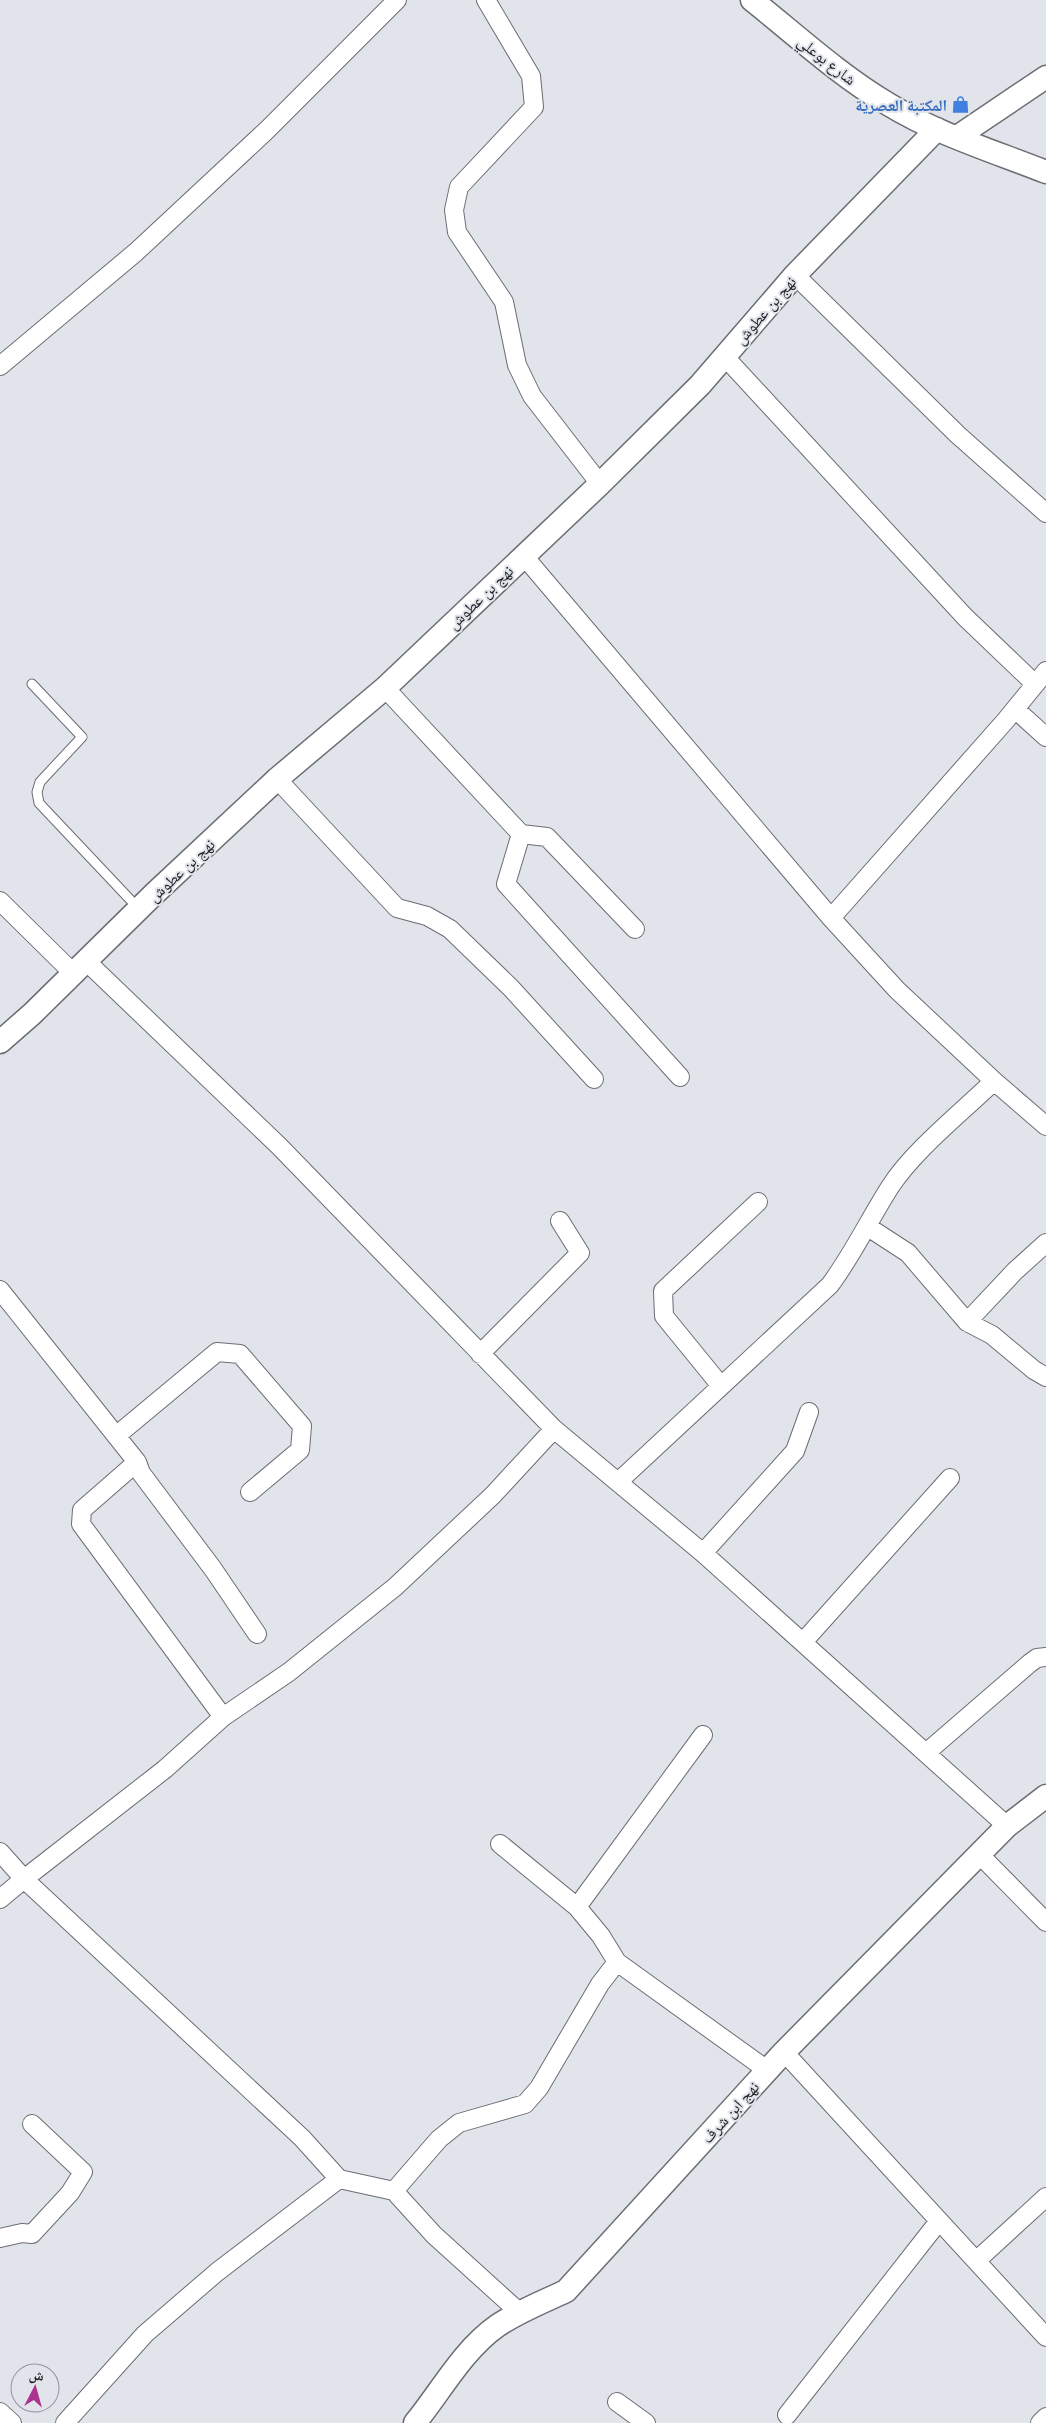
<svg xmlns="http://www.w3.org/2000/svg" width="1046" height="2423" viewBox="0 0 1046 2423" font-family="'Roboto Condensed','Noto Naskh Arabic',sans-serif">
<rect width="100%" height="100%" fill="#e1e4eb"/>
<g fill="none" stroke-linecap="round" stroke-linejoin="round">
<defs>
<path id="service" d="M32 684 82 737 40 782 37 792 39 803 139 909"/>
<path id="minor" d="M486 0 531 76 534 107 459 187 454 210 457 232 504 302 517 365 532 396 600 484
M795 275 958 435 1046 513
M725 357 965 617 1034 683
M0 366 136 252 267 130 397 0
M523 555 831 918 1006 720 1046 671
M385 688 521 834 547 837 635 929
M1015 709 1046 737
M277 779 397 908 427 916 450 929 511 988 594 1079
M521 834 506 884 680 1077
M0 901 73 973
M831 918 897 990 994 1081 1046 1126
M86 961 279 1146 554 1429 703 1553 1007 1826
M868 1227 908 1253 967 1322 992 1335 1034 1370 1046 1377
M0 1290 137 1462 82 1510 81 1524 223 1717
M967 1322 1015 1271 1046 1243
M480 1354 580 1253 560 1221
M721 1386 664 1316 663 1291 758 1202
M116 1436 217 1352 240 1354 302 1426 300 1450 250 1492
M137 1462 141 1473 213 1569 257 1634
M618 1482 830 1285C853 1254 869 1220 890 1187 913 1151 962 1112 994 1081
M703 1553 795 1451 809 1412
M803 1642 950 1478
M927 1752 1030 1663 1037 1658 1046 1657
M0 1852 24 1879 165 1769 223 1717 289 1672 395 1587 493 1495 554 1429
M979 1854 1046 1922
M0 1899 24 1879 302 2138 339 2179 394 2191 434 2235 519 2312
M577 1907 703 1735
M617 1962 767 2070
M784 2052 1046 2337
M394 2191 439 2139 459 2123 525 2104 539 2088 600 1984 617 1962 601 1936 577 1907 500 1844
M0 2238 22 2233 32 2234 70 2193 83 2172 32 2124
M976 2261 1046 2197
M617 2402 646 2423
M0 2412 12 2423
M787 2415 939 2221
M65 2423 145 2334 217 2272 339 2179
M1040 2423 1046 2417"/>
<path id="tertiary" d="M752 0C796 35 839 75 888 104 937 134 993 151 1046 172
M957 137 1046 77
M0 1042 32 1014 154 894 277 779 385 688 600 484 700 385 795 275 937 129
M415 2423C441 2391 463 2350 497 2326 519 2311 543 2302 566 2291L784 2052 1007 1826 1046 1796"/>
</defs>
<use href="#service" stroke="#6b6d73" stroke-width="11"/>
<use href="#minor" stroke="#6b6d73" stroke-width="20"/>
<use href="#tertiary" stroke="#6b6d73" stroke-width="25"/>
<use href="#service" stroke="#fff" stroke-width="9"/>
<use href="#minor" stroke="#fff" stroke-width="18"/>
<use href="#tertiary" stroke="#fff" stroke-width="22"/>
</g>
<defs>
<symbol id="shop-bare" viewBox="-9 -9 18 18"><path d="M-5-2.5h2.3a2.7 3.5 0 0 1 5.4 0H5L5.5 6h-11ZM-1.5-2.5h3a1.5 2.3 0 0 0-3 0Z" fill="#3f7fe0" stroke="#e1e4eb" stroke-width="2.5" paint-order="stroke"/></symbol>
</defs>
<g fill-rule="evenodd">
<use href="#shop-bare" x="948" y="92" width="25" height="25"/>
</g>
<g text-anchor="middle" stroke-width="4" stroke-linejoin="round" paint-order="stroke">
<g font-size="16" fill="#1e1f22" stroke="#e1e4eb">
<text transform="translate(827 60) rotate(38)" y="6">شارع بوعلي</text>
<text transform="translate(765 310) rotate(-49)" y="6">نهج بن عطوش</text>
<text transform="translate(480 597) rotate(-44)" y="6">نهج بن عطوش</text>
<text transform="translate(181 870) rotate(-43)" y="6">نهج بن عطوش</text>
<text transform="translate(730 2112) rotate(-48)" y="6">نهج ابن شرف</text>
</g>
<g font-size="16" font-weight="bold" fill="#366cbe" stroke="#e1e4eb" text-anchor="end">
<text x="947" y="111">المكتبة العصرية</text>
</g>
</g>
<g transform="translate(35 2388) rotate(6)"><circle r="24" fill="#e1e4eb" stroke="#93959b"/>
<path d="M0-4L9 19L0 12L-9 19Z" fill="#a9358f"/>
<text y="-8" font-size="14" font-weight="bold" text-anchor="middle" fill="#1e1f22">ش</text>
</g>
</svg>
